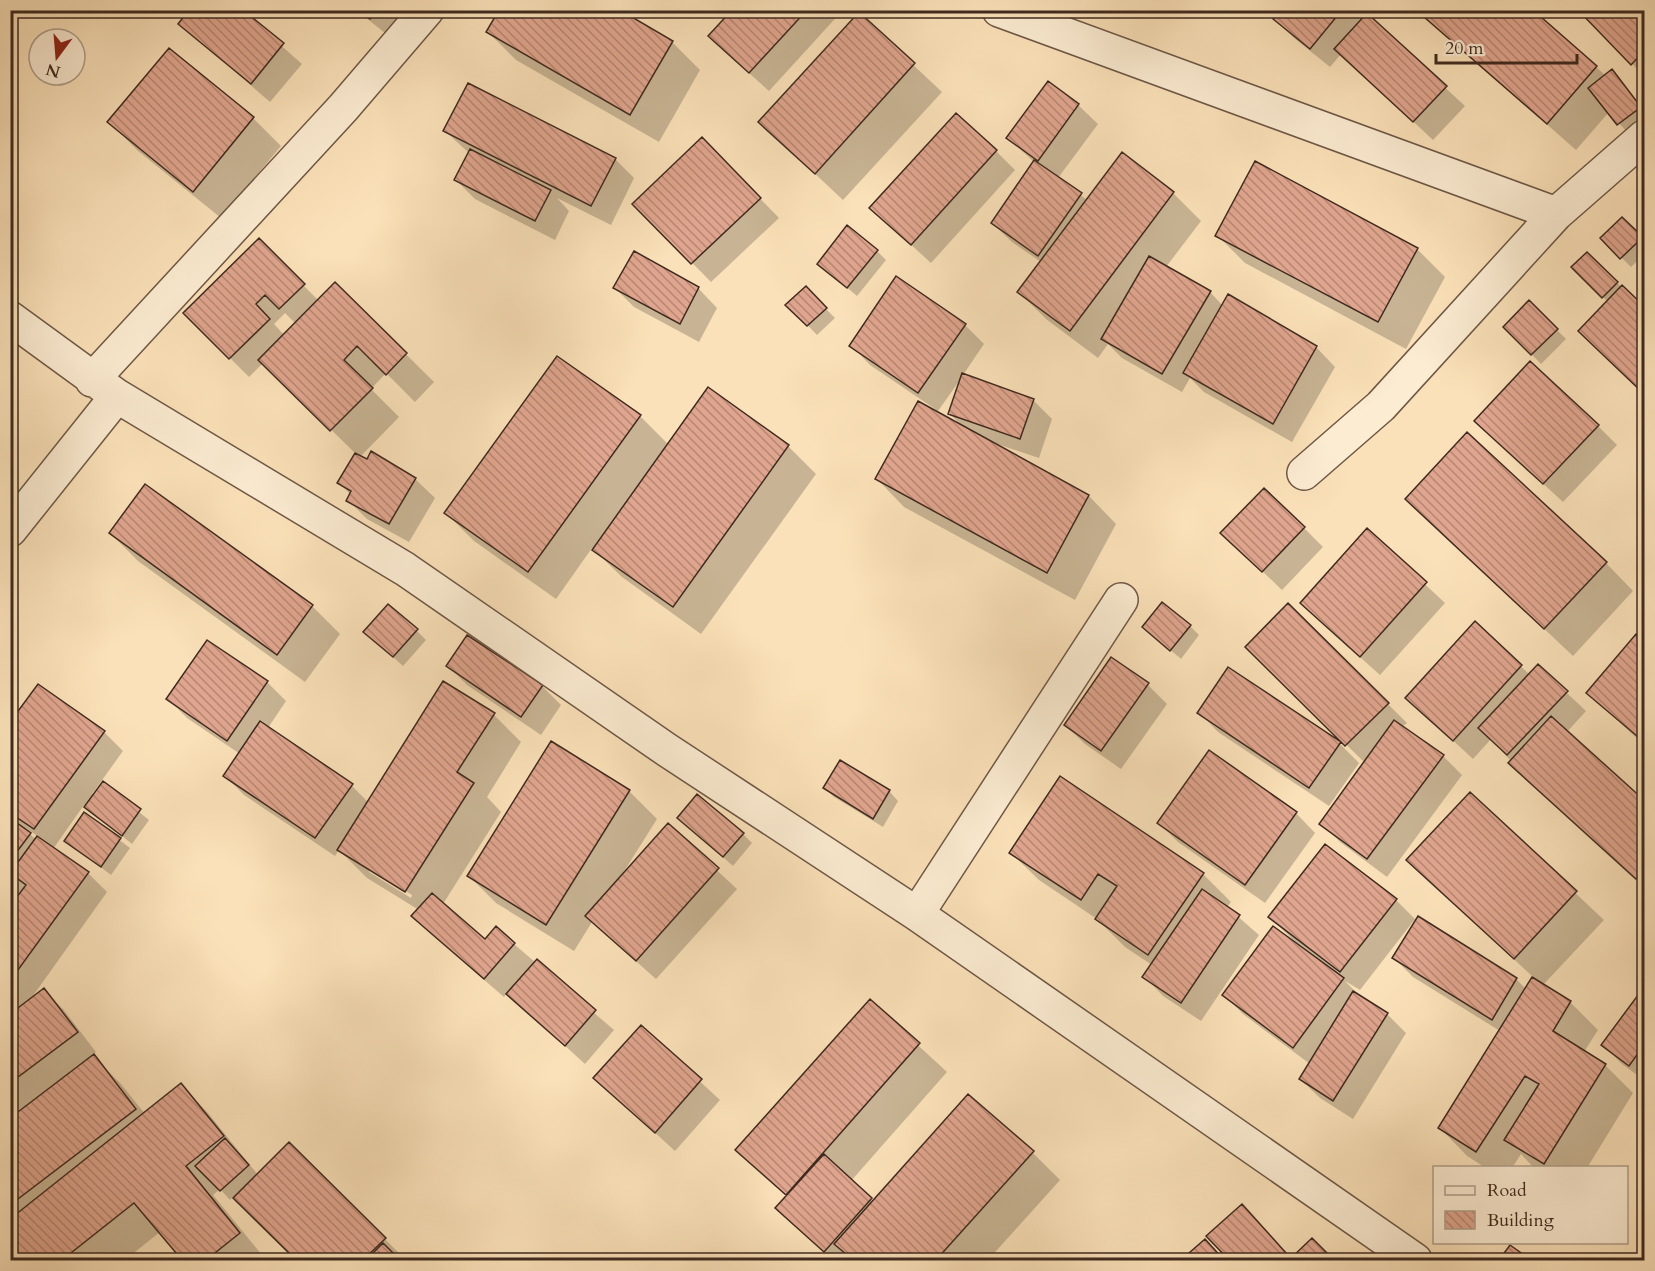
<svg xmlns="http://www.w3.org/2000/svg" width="1655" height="1271" viewBox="0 0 1655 1271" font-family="Cardo,serif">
<defs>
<pattern id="building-back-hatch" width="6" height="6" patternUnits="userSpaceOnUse" patternTransform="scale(1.5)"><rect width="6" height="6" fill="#e0a58e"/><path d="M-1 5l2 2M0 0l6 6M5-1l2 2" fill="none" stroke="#b78773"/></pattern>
</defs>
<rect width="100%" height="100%" fill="#fbe1b9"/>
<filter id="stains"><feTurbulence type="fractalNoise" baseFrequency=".00333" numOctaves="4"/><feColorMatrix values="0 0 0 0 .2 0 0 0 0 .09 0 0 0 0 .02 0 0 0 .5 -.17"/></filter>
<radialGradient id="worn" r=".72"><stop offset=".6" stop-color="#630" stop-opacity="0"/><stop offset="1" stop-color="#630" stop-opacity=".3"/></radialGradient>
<path fill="#0003" fill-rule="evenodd" d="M241 10 302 64 270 102 180 24Z
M356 10H412L390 37Z
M734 10H843L769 91 729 55Z
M1282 10H1377L1371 19 1465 106 1433 140 1341 54 1330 67 1294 38 1275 19Z
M1417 10 1596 67 1606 76 1612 71 1644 110V120L1628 133 1609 112 1576 150Z
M1580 10H1644V76Z
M859 14 942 92 843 200 760 122Z
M488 32 672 42 700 70 659 142 516 60Z
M170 50 253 118 281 146 221 218 137 150 109 122Z
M1048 83 1078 105 1098 124 1058 178 1087 200 1173 193 1201 221 1166 267 1210 292 1223 306 1228 297 1316 347 1335 367 1292 442 1204 392 1190 378 1182 392 1122 358 1108 344 1098 358 1046 319 1019 292 1041 262 1012 242 992 223 1034 162 1008 138Z
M445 131 615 159 634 178 611 225 557 198 569 211 555 240 475 199 456 180 469 153Z
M996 151 1015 170 931 263 871 208Z
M721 158 779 218 711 282 635 205Z
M1622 219 1644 241V254L1631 267 1602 238Z
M1217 235 1417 249 1445 277 1406 349 1245 263Z
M259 241 319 301 335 284 434 382 415 402 386 373 371 389 399 417 360 457 415 479 435 498 409 542 367 519 348 500 351 495 339 483 356 454 263 363 249 377 185 313ZM285 313 296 324 285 336 274 324Z
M877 251 886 260 857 296 819 264Z
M1587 255 1644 308V393L1599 350 1608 302 1573 268Z
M615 288H698L717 308 699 342 634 307Z
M805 288 835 318 817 335 788 305Z
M1529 302 1566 339 1541 364 1505 327Z
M965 325 984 344 963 375 1033 400 1052 419 1039 458 988 441 1089 496 1116 524 1075 600 904 507 877 479 963 427 950 414 962 377 938 411 870 365 851 345Z
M708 390 788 446 816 474 701 634 622 577 592 548 556 599 474 541 446 513 640 416 669 445Z
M1598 426 1617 445 1563 502 1496 440Z
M1407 499 1606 563 1633 591 1573 656Z
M1304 528 1323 547 1282 590 1242 552Z
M1367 530 1445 603 1380 675 1321 622Z
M110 533 312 606 340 634 305 682 138 561Z
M1288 605 1407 723 1402 727 1443 756 1462 775 1387 877 1340 842 1321 823 1365 763 1247 647Z
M1475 623 1530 675 1538 666 1586 711 1567 732 1644 802V888L1538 791 1491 739 1473 759 1407 698Z
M1190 626 1199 635 1181 659 1154 636Z
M417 631 426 640 403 666 375 641Z
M1636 636 1644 643V745L1588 693Z
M207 642 267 682 286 701 268 728 352 786 369 803 494 715 521 742 487 797 501 812 443 904 485 941 514 944 614 1030 585 1064 507 993 504 997 432 935 413 916 419 910 367 878 339 850 335 856 244 795 225 776 240 754 187 718 168 699ZM369 868 412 895 411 898 369 872Z
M448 666 542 686 561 705 541 735 467 685Z
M1148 685 1167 704 1121 769 1085 744 1065 725Z
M1199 712 1340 744 1359 763 1329 806 1218 732Z
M10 724 104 732 123 751 92 794 95 795 104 784 149 820 132 844 84 805 53 849 88 873 107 892 30 1000 44 990 63 1009 96 1052 92 1055 121 1084 145 1114 181 1085 208 1113 258 1175 289 1144 406 1260H299L234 1196 230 1200 220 1189 213 1195 266 1260H184L160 1232 125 1260H10V1016L19 1009 10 1003ZM26 828 39 837 36 840 25 829Z
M825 788 889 791 898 801 883 827 834 797Z
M629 791 657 819 623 873 668 825 737 889 656 979 592 922 574 951 496 903 469 876Z
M1470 794 1604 920 1543 985 1570 1002 1598 1030 1584 1052 1605 1065 1633 1093 1587 1168H1534L1521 1154 1512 1168H1486L1467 1156 1440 1128 1500 1031 1413 977 1394 958 1418 918 1516 979 1526 989 1533 977 1408 860Z
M1296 813 1315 833 1265 903 1178 842 1159 823Z
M85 814 130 848 111 875 66 841Z
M689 827 743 834 752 843 733 866Z
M1011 853 1203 874 1231 902 1227 907 1259 935 1201 1021 1163 996 1144 976 1152 965 1125 947 1097 919 1039 880Z
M1396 900 1415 919 1360 990 1345 981 1363 999 1387 1014 1406 1033 1353 1119 1320 1098 1300 1079 1310 1064 1243 1014 1224 995 1294 941 1270 917Z
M1644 989V1080L1622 1064 1603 1045Z
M870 1001 947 1072 851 1181 873 1202 1032 1152 1060 1180 988 1260H833L796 1227 787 1197 737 1150Z
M641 1027 720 1100 675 1151 595 1078Z
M1261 1225 1292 1259 1312 1240 1332 1260H1231L1208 1236Z
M1205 1241 1224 1260H1183Z"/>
<path fill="url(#building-back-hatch)" stroke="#3f2a1f" stroke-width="1.5" d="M189 10H243L284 43 251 84 178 24Z
M359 10H377L370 19Z
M499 10H620L673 41 630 115 486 32Z
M732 10H807L749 73 708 36Z
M1280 10H1342L1310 49 1273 19Z
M1416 10H1533L1597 66 1547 124Z
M1578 10H1644V51L1631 65Z
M859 12 915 63 815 174 758 122Z
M1367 13 1447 86 1413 122 1334 49Z
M169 48 254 117 193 192 107 122Z
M1612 69 1641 107 1617 125 1588 88Z
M1048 81 1079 104 1038 161 1006 138Z
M468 83 616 158 591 206 443 131Z
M956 113 997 150 911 245 869 208Z
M702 137 761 198 691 264 632 204Z
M470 149 551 190 535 221 454 180Z
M1122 152 1174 192 1070 331 1017 292Z
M1034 160 1082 193 1038 256 991 223Z
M1255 161 1418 248 1378 322 1215 236Z
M1622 217 1643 237 1620 259 1600 238Z
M847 225 878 250 847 288 817 264Z
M259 238 305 284 279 309 265 295 256 304 270 319 229 359 183 313Z
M634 251 699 287 680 324 613 288Z
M1587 252 1618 282 1602 298 1571 267Z
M1149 256 1211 291 1162 374 1101 339Z
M896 276 966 324 918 393 849 346Z
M335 282 407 353 386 375 357 346 344 360 373 388 330 431 258 360Z
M1622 285 1644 306V394L1578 331Z
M806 286 827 308 807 326 785 305Z
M1228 294 1317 346 1273 424 1183 373Z
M1529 300 1558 329 1531 355 1503 327Z
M557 356 641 415 528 572 444 513Z
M1530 361 1599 425 1543 484 1474 421Z
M962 373 1034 399 1020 439 948 414Z
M708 387 789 445 673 607 592 550Z
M918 401 1089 495 1047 573 875 479Z
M1467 432 1607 562 1544 629 1405 499Z
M371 451 416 478 389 524 346 501 351 491 337 483 355 453 367 459Z
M145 484 313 605 277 655 109 533Z
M1264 488 1305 527 1262 572 1220 533Z
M1367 528 1427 582 1360 657 1300 603Z
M1162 602 1191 625 1170 651 1142 627Z
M1288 603 1389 703 1345 746 1245 647Z
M388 604 418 629 393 657 363 632Z
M1475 621 1522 665 1453 741 1405 698Z
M1636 634 1644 641V742L1586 693Z
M467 635 543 685 521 717 446 666Z
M207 640 268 681 227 741 166 699Z
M1111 657 1149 683 1101 751 1064 725Z
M1538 664 1568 691 1507 755 1478 728Z
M1228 667 1341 742 1309 788 1197 713Z
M443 681 495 713 457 772 474 783 405 892 337 850Z
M38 684 105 731 34 829 10 813V722Z
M1551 716 1644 800V870L1636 879 1508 763Z
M1394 720 1444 755 1367 859 1319 824Z
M260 721 353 784 315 838 223 776Z
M551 741 630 790 546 925 467 876Z
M1209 750 1297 812 1245 885 1157 823Z
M840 760 890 790 873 819 823 788Z
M1060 776 1204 873 1148 955 1095 919 1117 886 1098 874 1081 900 1009 853Z
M103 781 141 809 122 836 84 807Z
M1470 792 1577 891 1514 959 1406 860Z
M697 794 744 833 723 857 677 818Z
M84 812 121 838 101 867 64 841Z
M10 818 31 833 10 861Z
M668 823 719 868 636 961 585 916Z
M37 836 89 872 10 981V906L26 885 10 873Z
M1325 844 1397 899 1340 972 1268 917Z
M1202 889 1240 915 1181 1003 1142 977Z
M432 893 485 939 496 926 515 943 484 979 411 916Z
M1418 916 1517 978 1492 1020 1392 958Z
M1273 926 1344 978 1293 1048 1222 995Z
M537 959 596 1010 565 1046 506 994Z
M1532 977 1571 1001 1553 1031 1606 1064 1544 1164 1504 1140 1539 1084 1525 1076 1476 1152 1438 1128Z
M1644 987V1045L1629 1066 1601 1045Z
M44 988 78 1032 10 1083V1014Z
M1353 991 1388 1013 1333 1101 1299 1079Z
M870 999 920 1043 786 1195 735 1150Z
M641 1025 702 1079 655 1133 593 1078Z
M94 1054 136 1109 10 1205V1118Z
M181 1083 224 1136 186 1166 240 1233 206 1260H182L134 1203 62 1260H10V1219Z
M968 1094 1034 1151 936 1260H853L834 1244Z
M225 1138 249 1165 220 1191 195 1166Z
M289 1142 386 1238 363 1260H296L233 1198Z
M824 1154 872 1198 824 1252 775 1208Z
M1242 1204 1286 1253 1278 1260H1229L1206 1236Z
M1312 1238 1334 1260H1289Z
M1205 1239 1224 1260H1181Z
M383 1243 400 1260H366Z
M1510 1245 1531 1260H1499Z"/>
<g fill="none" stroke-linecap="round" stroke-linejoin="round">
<defs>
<path id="minor" d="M999 10 1556 214
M10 318 117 396 405 569 667 750 917 914 1415 1260
M92 380 343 108 427 10
M1304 473 1381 406 1556 214 1644 137
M10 530 117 396
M917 914 1121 600"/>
</defs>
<use href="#minor" stroke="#6e5846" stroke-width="36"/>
<use href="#minor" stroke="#fcecd2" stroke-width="33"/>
</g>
<rect width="1655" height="1271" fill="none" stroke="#fbe1b9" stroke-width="36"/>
<rect x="12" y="12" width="1631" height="1247" fill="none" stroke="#3f2a1f" stroke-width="3"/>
<rect x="18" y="18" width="1619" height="1235" fill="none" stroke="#3f2a1f" stroke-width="1.5"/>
<rect x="1433" y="1166" width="195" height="78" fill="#fcecd2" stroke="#b09e8a" stroke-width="1.5"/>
<rect x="1445" y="1186" width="30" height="9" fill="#fcecd2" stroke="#b09e8a" stroke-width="1.5"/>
<text x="1487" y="1196" font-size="18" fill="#3f2a1f">Road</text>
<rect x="1445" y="1211" width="30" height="18" fill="url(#building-back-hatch)" stroke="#b09e8a" stroke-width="1.5"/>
<text x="1487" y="1226" font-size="18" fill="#3f2a1f">Building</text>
<g transform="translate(57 57) rotate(196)"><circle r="28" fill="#fcecd2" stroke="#b09e8a" stroke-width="1.5"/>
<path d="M0-4.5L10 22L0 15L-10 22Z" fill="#8f2418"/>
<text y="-9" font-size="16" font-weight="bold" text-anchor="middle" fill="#3f2a1f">N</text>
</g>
<path d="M1436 54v9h141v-9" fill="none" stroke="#3f2a1f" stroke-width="3"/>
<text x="1445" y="54" font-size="18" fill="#3f2a1f" stroke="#fcecd2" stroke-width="4.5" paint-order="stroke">20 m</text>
<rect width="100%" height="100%" filter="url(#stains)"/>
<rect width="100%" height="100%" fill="url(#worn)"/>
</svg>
